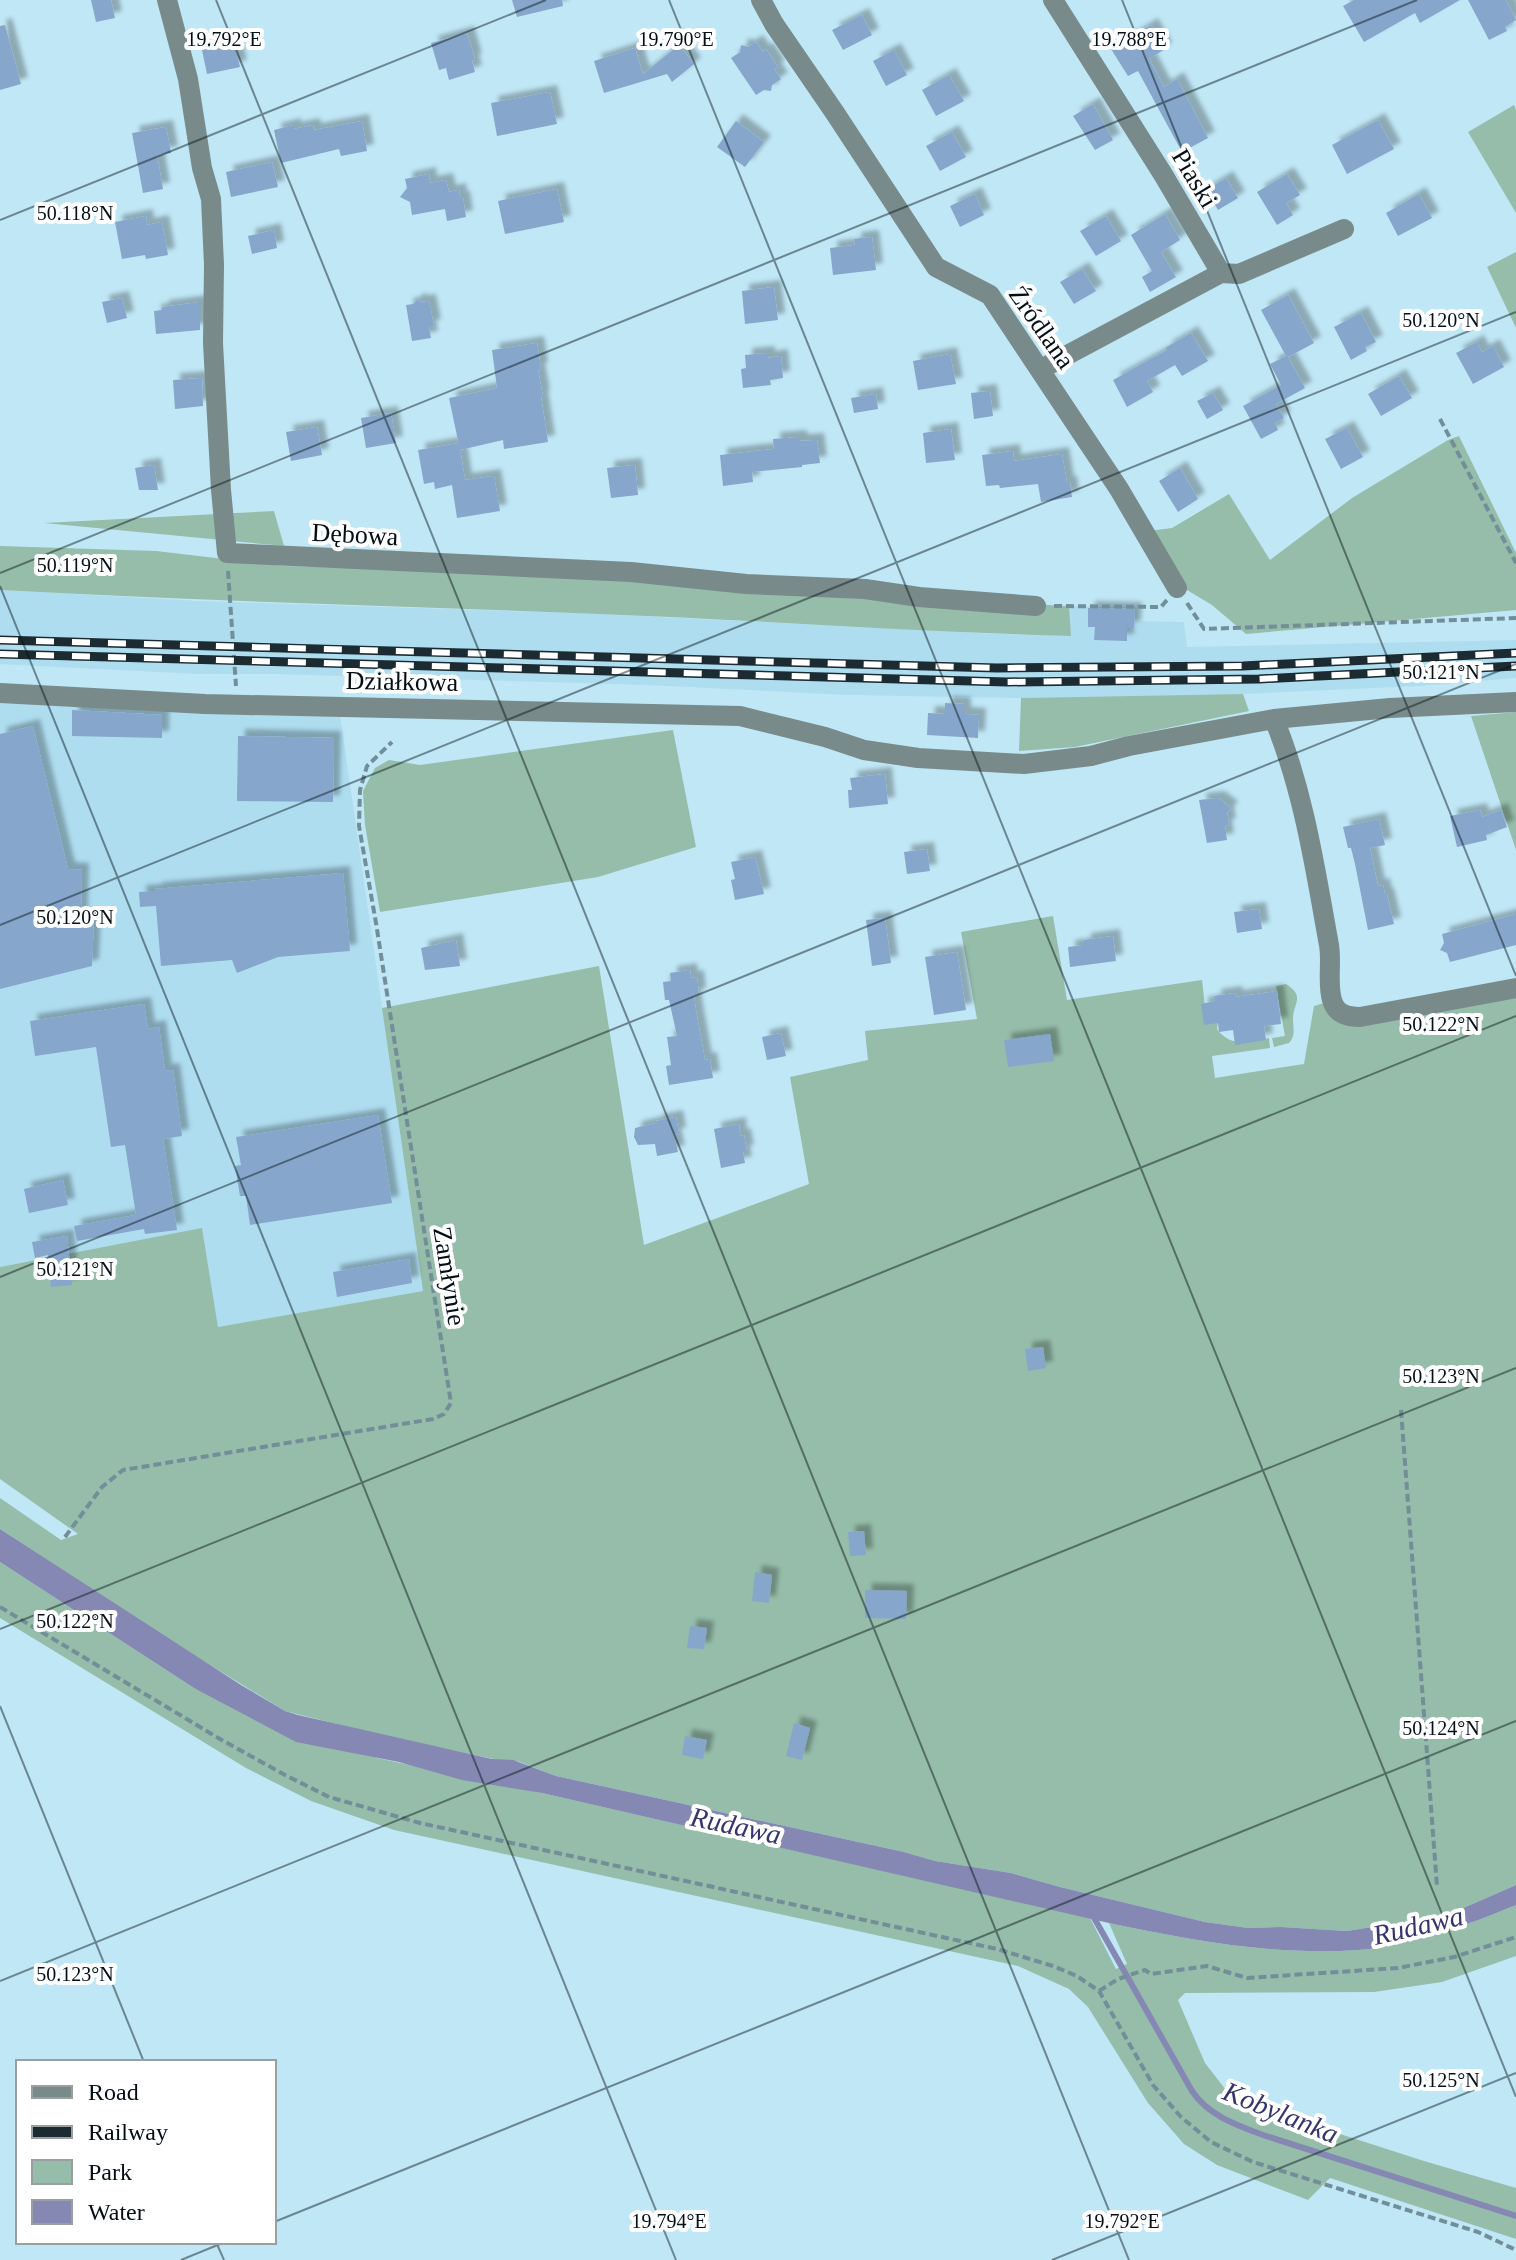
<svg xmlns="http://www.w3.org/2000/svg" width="1516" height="2260" viewBox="0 0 1516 2260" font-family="Georgia,serif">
<defs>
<filter id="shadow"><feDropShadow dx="7" dy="-7" stdDeviation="2" flood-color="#0004"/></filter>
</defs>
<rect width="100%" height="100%" fill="#c0e7f6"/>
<path fill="#aeddf0" d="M0 590 200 601 601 614 998 634 1070 636 1069 606 1137 607 1138 621 1184 622 1187 647 1516 640V678L1419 686 1243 694 1021 698 846 695 648 685 273 674H198L0 664Z
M0 700 340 715 423 1291 218 1327 201 1229 0 1267Z"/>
<path fill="#95bdaa" d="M1514 105 1516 110V213L1468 132Z
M1516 252V328L1487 267Z
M1459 436 1516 553V610L1246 634 1212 605 1182 587 1149 531 1172 528 1229 494 1270 560 1352 498 1448 440Z
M274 511 284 546 44 523Z
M0 546 156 551 285 566 559 574 873 597 1069 606 1071 636C914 632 757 620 599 614 399 606 200 601 0 590Z
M1243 694 1249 711 1075 747 1019 751 1021 698Z
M1516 712V850L1471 716Z
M673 730 696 847 598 877 380 912 365 825 363 791 375 768 389 760 420 765Z
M1053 916 1067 1000 1202 980 1207 1024 1218 1022 1217 1029C1229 1047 1251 1043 1269 1038L1270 1048 1212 1056 1215 1078 1304 1064 1314 1006 1328 1002 1341 1023 1516 997V1885L1452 1913 1384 1928 1372 1927 1347 1931 1281 1927 1248 1928 1205 1922 1060 1887 1011 1873 935 1861 904 1852 556 1776 517 1761H503L381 1735 285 1711 163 1636 0 1529V1498L61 1540 78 1534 0 1479V1267L202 1228 218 1327 423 1291 382 1008 599 966 644 1245 809 1184 790 1077 868 1060 865 1031 977 1019 961 932Z
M1286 984C1305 996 1294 1002 1293 1018 1293 1029 1296 1035 1289 1043L1274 1047 1272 1038 1285 1036 1276 986Z
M0 1562 194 1688 377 1758 542 1793 1090 1918 1116 1969 1127 1964 1109 1923C1190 1940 1274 1956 1358 1950 1406 1947 1471 1924 1516 1905V1956L1442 1982 1374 1992 1185 1993 1178 2000 1205 2063 1229 2094 1247 2104 1424 2161 1516 2188V2239L1330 2178 1308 2200 1217 2165 1184 2144 1148 2103 1088 2007 1069 1989 1018 1966 394 1830 311 1801 246 1768 0 1618Z"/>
<path fill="#8588b3" d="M0 1529 241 1685 285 1711 298 1715 492 1759 513 1760 556 1776 904 1852 935 1861 1011 1873 1060 1887 1205 1922 1248 1928 1281 1927 1347 1931 1372 1927 1384 1928 1452 1913 1516 1885V1905C1471 1924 1406 1947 1358 1950 1274 1956 1190 1940 1109 1923L542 1793 462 1780 399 1762 296 1742 194 1688 0 1562Z"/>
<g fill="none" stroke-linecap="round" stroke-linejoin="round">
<path stroke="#8588b3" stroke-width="6" d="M1093 1916 1192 2091C1209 2116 1236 2125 1263 2135L1516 2216"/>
</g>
<path fill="#86a6cb" filter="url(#shadow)" d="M91 0H111L115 18 96 22Z
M512 0H562L563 6 517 17Z
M1354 0H1460L1420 23 1415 13 1364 42 1343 6Z
M1468 0H1506L1516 20 1505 27 1507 31 1489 40Z
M862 15 872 35 843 50 832 30Z
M5 25 21 84 0 90V26Z
M1151 25 1165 49 1149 59 1164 87 1177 79 1208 138 1182 152 1138 71 1128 76 1111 49Z
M467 33 475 60 472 61 475 72 449 80 446 68 439 70 431 43Z
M756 42 763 52 766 49 778 67 774 69 781 79 772 85 771 91 764 90 756 95 731 58 740 52 741 45 748 47Z
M234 43 240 67 207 74 202 50Z
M679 45 694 64 672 82 667 74 604 93 594 61 635 48 643 74Z
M894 50 907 75 886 86 873 61Z
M949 75 964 101 936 116 922 90Z
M550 92 557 124 497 136 491 103Z
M1093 104 1113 140 1095 150 1073 116Z
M1378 120 1394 149 1347 174 1332 145Z
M362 121 367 151 341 156 339 149 281 163 274 130 294 125V129L313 125 314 130Z
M736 121 764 142 745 167 717 147Z
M166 127 171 153 157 155 163 189 143 193 132 133Z
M952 132 966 157 940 171 926 146Z
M272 162 278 187 231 197 226 172Z
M429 174 430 183 446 180 449 192 459 190 460 198H463L466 217 447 221 445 209 412 215 410 202 400 197 407 188 405 179Z
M1287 174 1300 195 1286 203 1293 215 1277 225 1257 192Z
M1226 178 1238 198 1218 210 1206 190Z
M557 189 564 222 505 234 498 201Z
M975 194 984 215 960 227 950 206Z
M1419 194 1432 218 1398 236 1386 213Z
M1165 214 1180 240 1161 252 1176 277 1150 292 1142 277 1152 271 1131 235Z
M146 216 147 225 162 222 168 255 146 259 145 255 122 259 115 222Z
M1106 216 1121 241 1096 256 1080 231Z
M274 230 277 248 252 254 248 236Z
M872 237 876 270 833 275 830 248 855 245 854 239Z
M1082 269 1096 291 1074 304 1060 282Z
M774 287 778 320 745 324 742 291Z
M1288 295 1314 343 1288 357 1305 388 1276 404 1284 418 1275 423 1278 430 1261 439 1243 406 1281 385 1270 364 1286 356 1261 310Z
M122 298 127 318 107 323 102 302Z
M417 300 421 302 429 301 434 326 429 327 431 338 412 341 406 305 413 304Z
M200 302V330L156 334 154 311 162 310V307Z
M1361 313 1376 342 1365 347 1367 351 1351 360 1334 327Z
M1191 333 1208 361 1182 376 1175 365 1147 381 1153 392 1127 407 1113 380 1167 350 1165 348Z
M1477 342 1482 352 1493 346 1504 367 1473 384 1456 353Z
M537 343 541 369 538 370 543 397H541L548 442 504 449 503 440 460 450 449 398 497 388 492 350Z
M768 353V358L781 356 783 378 770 380 771 385 743 388 741 369 746 368 745 355Z
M950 354 956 384 918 390 913 361Z
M1399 376 1412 398 1381 416 1368 394Z
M202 378 203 406 175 409 173 380Z
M990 391 993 416 974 419 971 393Z
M1213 393 1223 410 1207 419 1197 401Z
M876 394 878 409 854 413 851 398Z
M391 413 396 443 366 448 361 418Z
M317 427 322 455 291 461 286 432Z
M1347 428 1363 457 1341 469 1325 439Z
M951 429 955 460 926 463 923 433Z
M800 437V441L817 440 820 463 802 465V467L752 472 753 482 723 486 720 455 774 449 773 439Z
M459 443 465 480 494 476 500 511 457 518 452 485 435 489 434 482 424 484 418 450Z
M1013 451 1014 461 1062 454 1067 483H1070L1072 497 1041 502 1038 484 1000 488 999 485 986 486 982 455Z
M154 465 158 490H139L135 468Z
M635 465 638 495 611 498 607 468Z
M1180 468 1198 499 1178 512 1159 481Z
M1088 608 1135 609 1134 628H1127V641L1094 640 1095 627H1088Z
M945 703 964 704V714L979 715 978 738 927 735 928 713 945 714Z
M72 710 162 715V738L72 736Z
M33 726 68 869 82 870 81 916 94 917 92 966 0 989V734Z
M238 736 334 738 333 802 237 801Z
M885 774 888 804 849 808 848 790H852L850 778Z
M1218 798 1231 808 1227 813 1229 825 1225 826 1227 840 1207 843 1199 800Z
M1480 810 1482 817 1501 810 1507 827 1486 835 1487 840 1457 847 1450 816Z
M1379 819 1385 845 1370 848 1378 886 1383 885 1385 895H1387L1394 924 1368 930 1355 864 1351 848H1348L1343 827Z
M927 849 930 871 907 874 904 852Z
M755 857 764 894 735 900 731 880 735 879 731 862Z
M343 873 350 951 278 957 237 973 232 960 161 966 156 906 140 907 139 892 155 891V889Z
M1259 909 1262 929 1237 933 1234 912Z
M1516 914V945L1450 962 1447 953 1440 950 1444 943 1442 934Z
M885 918 891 963 872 966 866 920Z
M1113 936 1116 961 1070 967 1068 947 1084 945V940Z
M456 940 460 966 425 970 421 948Z
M957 952 966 1010 934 1015 925 957Z
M690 970 691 978 697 977 699 995 694 996 696 1011 705 1060 710 1059 713 1078 669 1085 666 1066 671 1065 667 1037 677 1036 669 1000H665L663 982 671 981 670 973Z
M1277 991 1281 1024 1264 1026 1266 1040 1235 1045 1233 1030 1219 1032 1218 1023 1204 1025 1201 1004 1215 1001 1214 996 1235 993 1236 997Z
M144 1004 148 1029 159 1027 165 1071 173 1070 182 1136 163 1139 177 1230 145 1234 144 1229 77 1241 74 1226 136 1215 125 1145 111 1147 96 1047 35 1056 30 1021Z
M781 1033 786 1056 767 1060 762 1037Z
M1050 1034 1054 1061 1008 1067 1004 1040Z
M378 1115 392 1203 250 1225 246 1196H240L235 1166 241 1165 236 1137Z
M676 1117 679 1134 674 1135 678 1152 657 1156 655 1144 638 1145 634 1137 635 1128 656 1123V1121Z
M739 1124 740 1136 744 1135 747 1152H743L745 1163 721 1168 714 1129Z
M63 1180 68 1205 29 1213 24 1189Z
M67 1236 72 1285 51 1287 48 1255 35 1258 32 1242Z
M409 1259 412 1283 337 1297 333 1272Z
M1043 1347 1046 1368 1028 1371 1025 1349Z
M864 1531 866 1555 850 1556 848 1532Z
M755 1572 772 1575 769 1603 752 1601Z
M865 1590 907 1591 906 1619 865 1618Z
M690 1626 707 1628 704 1649 687 1648Z
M794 1723 810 1728 802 1760 786 1756Z
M685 1736 707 1740 703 1759 682 1755Z"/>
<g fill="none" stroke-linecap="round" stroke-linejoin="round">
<path stroke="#728e98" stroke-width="4" stroke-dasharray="8 4" stroke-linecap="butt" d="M1440 419 1516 563
M228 571 236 686
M1187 603 1204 629 1516 618
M1054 606 1161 607 1167 600
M1401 1410 1437 1886
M65 1537 102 1487 123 1470 433 1419 444 1414 451 1403 376 923 359 826 360 790 367 766 392 742
M0 1607 220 1739 285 1775 329 1797 420 1823 997 1949 1053 1966 1077 1976 1099 1991 1153 2085 1181 2117 1211 2142 1253 2162 1478 2232 1516 2250
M1099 1991 1118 1979 1145 1970 1151 1974 1207 1966 1247 1978 1398 1968 1454 1957 1516 1937"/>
<path stroke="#788a89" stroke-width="20" d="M167 0 188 79 202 168 211 199 214 265 213 343 221 490 227 553 631 572 746 584 865 589 919 597 1036 606
M761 0 774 24 835 113 936 267 990 295 1119 489 1177 588
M1053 0 1164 176 1221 273 1239 274 1344 229
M1041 369 1221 273
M0 693 205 704 740 716 825 737 864 750 918 758 1024 764 1091 756 1129 746 1274 719 1390 708 1516 702
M1274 719C1304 792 1315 868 1329 945 1332 963 1327 983 1332 1000 1336 1014 1347 1017 1360 1017L1516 988"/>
<defs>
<path id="rail" d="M0 640 997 668 1243 666 1516 653
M0 654 1007 682 1259 679 1516 666"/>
</defs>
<use href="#rail" stroke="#1c2b31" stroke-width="9"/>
<use href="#rail" stroke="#fff" stroke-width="6" stroke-dasharray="18" stroke-linecap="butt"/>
</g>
<path fill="none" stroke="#030f14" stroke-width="2" stroke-opacity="0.45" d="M216 0 1129 2260M669 0 1516 2097M1122 0 1516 976M0 220 546 0M0 573 1417 0M0 586 676 2260M0 925 1516 312M0 1277 1516 664M0 1629 1516 1016M0 1706 144 2062M0 1981 1516 1368M274 2222 1516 1721M216 2242 224 2260M181 2260 225 2242M1052 2260 1516 2073"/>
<g text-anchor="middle" stroke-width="8" stroke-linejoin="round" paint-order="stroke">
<g font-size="26" fill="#030f14" stroke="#fff">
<text transform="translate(1195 178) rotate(59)" y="9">Piaski</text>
<text transform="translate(1042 327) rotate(55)" y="9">Źródlana</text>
<text transform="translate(355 534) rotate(3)" y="9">Dębowa</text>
<text transform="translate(402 681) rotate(1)" y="9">Działkowa</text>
<text transform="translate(450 1276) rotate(81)" y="9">Zamłynie</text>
</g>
<g font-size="28" font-style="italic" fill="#36356d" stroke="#fff">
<text transform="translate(736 1825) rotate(12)" y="10">Rudawa</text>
<text transform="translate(1418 1925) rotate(-13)" y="10">Rudawa</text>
<text transform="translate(1281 2112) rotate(22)" y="10">Kobylanka</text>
</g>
</g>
<g font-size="20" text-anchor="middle" fill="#030f14" stroke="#fff" stroke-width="8" stroke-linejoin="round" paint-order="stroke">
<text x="224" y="46">19.792°E</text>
<text x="676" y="46">19.790°E</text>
<text x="1129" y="46">19.788°E</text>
<text x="75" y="220">50.118°N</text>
<text x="1441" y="327">50.120°N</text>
<text x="75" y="572">50.119°N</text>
<text x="1441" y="679">50.121°N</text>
<text x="75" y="924">50.120°N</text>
<text x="1441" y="1031">50.122°N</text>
<text x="75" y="1276">50.121°N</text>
<text x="1441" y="1383">50.123°N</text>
<text x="75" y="1628">50.122°N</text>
<text x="1441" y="1735">50.124°N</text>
<text x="75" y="1981">50.123°N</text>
<text x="1441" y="2087">50.125°N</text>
<text x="669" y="2228">19.794°E</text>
<text x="1122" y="2228">19.792°E</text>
</g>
<rect x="16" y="2060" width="260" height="184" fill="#ffffff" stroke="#9a9fa1" stroke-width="2"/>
<rect x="32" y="2086" width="40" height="12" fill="#788a89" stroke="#9a9fa1" stroke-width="2"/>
<text x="88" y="2100" font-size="24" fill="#030f14">Road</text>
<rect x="32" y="2126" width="40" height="12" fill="#1c2b31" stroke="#9a9fa1" stroke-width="2"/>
<text x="88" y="2140" font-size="24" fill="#030f14">Railway</text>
<rect x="32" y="2160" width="40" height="24" fill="#95bdaa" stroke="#9a9fa1" stroke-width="2"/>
<text x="88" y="2180" font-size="24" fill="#030f14">Park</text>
<rect x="32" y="2200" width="40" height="24" fill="#8588b3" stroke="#9a9fa1" stroke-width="2"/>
<text x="88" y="2220" font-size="24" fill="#030f14">Water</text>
</svg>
